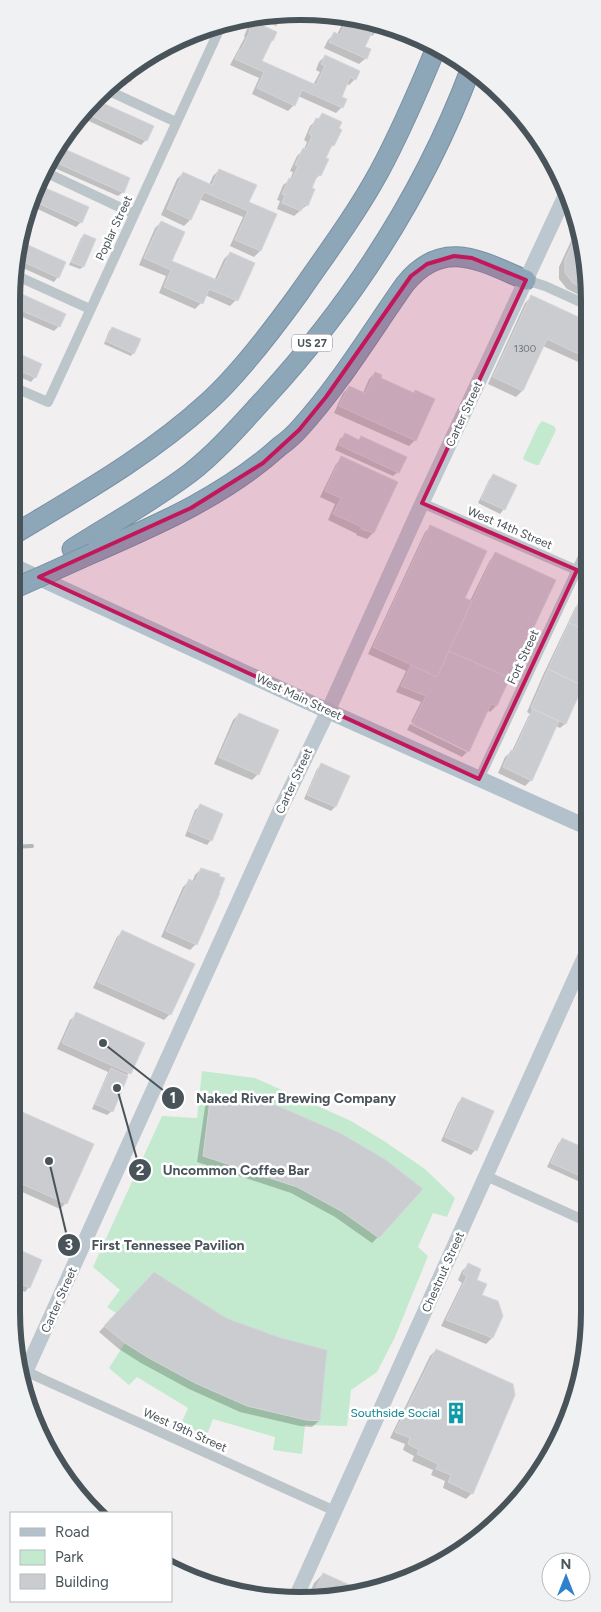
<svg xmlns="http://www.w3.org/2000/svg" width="601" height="1612" font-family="Figtree,sans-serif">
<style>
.green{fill:#c3eace}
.shadow{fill:#0003}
.building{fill:#caccd0;stroke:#d4d6da}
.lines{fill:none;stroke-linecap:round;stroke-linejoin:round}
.highway-casing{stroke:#7891a4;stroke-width:21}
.street{stroke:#bcc5ca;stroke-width:10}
.secondary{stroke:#bdc7cf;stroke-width:15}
.primary{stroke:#b2c1cb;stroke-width:16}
.highway{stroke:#8da6b8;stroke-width:19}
.rail{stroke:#b2b5b9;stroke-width:4}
.highway-bridge-casing{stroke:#7891a4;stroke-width:21;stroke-linecap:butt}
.highway-bridge{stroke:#8da6b8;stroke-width:19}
.marked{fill:#c2185b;fill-opacity:0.2;stroke:#c2185b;stroke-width:4;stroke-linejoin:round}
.labels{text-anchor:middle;stroke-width:5;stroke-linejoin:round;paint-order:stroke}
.number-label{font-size:10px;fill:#697278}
.shield{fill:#fff;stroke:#80878c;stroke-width:1}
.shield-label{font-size:11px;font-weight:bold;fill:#49545a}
.street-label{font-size:12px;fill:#49545a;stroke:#fff}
.culture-label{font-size:12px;fill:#0d838f;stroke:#fff;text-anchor:end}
.rim{fill:none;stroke:#49545a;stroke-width:6}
.leader{fill:none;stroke:#49545a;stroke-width:2}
.callout-dot{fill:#49545a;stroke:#fff;stroke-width:2}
.mark-label{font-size:15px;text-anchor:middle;font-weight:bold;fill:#fff}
.callout-label{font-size:14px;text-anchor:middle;font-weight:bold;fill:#49545a;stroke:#fff;stroke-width:5;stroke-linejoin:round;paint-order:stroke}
</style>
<rect width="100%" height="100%" fill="#f1eff0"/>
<!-- green -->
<path class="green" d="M542 421 554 426 556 430 539 465H536L524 460 523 458 538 426Z
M202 1071 255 1078 351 1121 384 1141 425 1169 455 1198 447 1217 433 1213 418 1247 428 1256 395 1337 377 1372 351 1390 347 1426 305 1425 302 1454 273 1450 275 1437 213 1419 206 1437 180 1426 188 1408 137 1377 129 1385 109 1368 125 1343 104 1326 116 1313 107 1307 120 1290 93 1267 162 1116 197 1118Z"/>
<!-- shadow -->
<path class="shadow" d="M263 14 284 15 282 20 276 26 254 17Z
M335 19 376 21 378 30 372 36 370 34 364 47 366 58 359 64 324 48 328 40 334 34 337 35 343 22Z
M253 23 272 40 268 44 261 61 313 85 320 72 316 70 319 62 325 56 355 79 349 85 346 84 340 97 342 107 336 113 298 96 294 105 288 111 252 94 259 78 230 65 245 37 244 36 247 29Z
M135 68 130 81 125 86 119 83Z
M97 102 152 127 146 140 141 145 80 117Z
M323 114 333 145 327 152 320 175 313 181 307 205 294 216 277 209 280 201 277 200 283 185 290 180 293 172 290 171 297 156 304 149 307 142 304 140 310 126Z
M59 148 129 179 123 192 118 196 50 166Z
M219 170 248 202 275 215 260 251 254 257 230 246 243 217 199 199 190 220 184 226 161 215 177 179 183 173 209 185 213 176Z
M40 187 87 208 81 222 76 227 31 206Z
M161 222 171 261 214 281 224 259 230 253 253 264 236 300 230 306 205 295 201 303 195 309 159 293 166 276 139 265 155 228Z
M577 228 587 262V299L567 289 559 279V267Z
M84 235 95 240 83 267 80 269 69 265 81 238Z
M19 243 58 277 54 282 16 265Z
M12 291 64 314 59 326 54 331 11 312Z
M531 297 587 323V366L543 346 522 391 516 397 488 384 525 303Z
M112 328 133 353 131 356 104 344 109 331Z
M11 351 35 377 31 382 11 373Z
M375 373 415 440 409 446 334 413 343 393 349 387 363 393 369 379Z
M345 435 398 472 393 476 335 450 340 439Z
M342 458 373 533 367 539 356 535 357 534 328 520 335 504 320 497 336 464Z
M493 476 504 509 500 514 478 503 489 480Z
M431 526 463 598 470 601 490 560 496 554V706L490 712 487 710 468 752V749L411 722 421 702 396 692 406 671 368 654 425 532Z
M579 603 588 607V697L579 692 565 724 560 728 556 726 531 780 525 786 498 773 505 757 512 751 528 717 530 714 527 712 543 675 575 608Z
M239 714 258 774 252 780 214 764 233 720Z
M410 724 467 752 462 757 407 730Z
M322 765 335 807 331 811 304 799 317 769Z
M200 806 211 840 207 845 185 836 195 810Z
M201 869 196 944 190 950 161 937 183 887 189 881 192 882 195 875Z
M123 931 193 964 170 1014 164 1020 93 988 117 937Z
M77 1014 129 1073 127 1075 112 1111 107 1115 92 1109 108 1072 57 1049 70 1020Z
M212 1094 378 1237 372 1243 335 1217 291 1193 197 1162 206 1100Z
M462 1098 475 1150 471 1155 441 1141 458 1103Z
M11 1109 66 1203 60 1209 11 1187Z
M562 1139 589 1151V1186L547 1167 558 1144Z
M11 1248 29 1287 25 1292 11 1286Z
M468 1265 480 1296 492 1338 486 1344 441 1326 462 1283 458 1280 462 1271Z
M154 1274 319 1421 312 1427 300 1426 240 1412 189 1389 141 1363 119 1349 99 1332Z
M436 1350 472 1493 466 1499 443 1488 445 1481 431 1475 433 1470 412 1461 414 1456 403 1450 405 1444 390 1438 430 1356Z
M323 1574 363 1593 357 1595 308 1597 314 1583Z"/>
<!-- building -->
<path class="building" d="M267 14 285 15 283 21Z
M347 19 376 21 382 24 379 30 374 28 365 47 371 49 367 59 329 42 334 32 340 35Z
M253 21 277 32 273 41 272 40 262 61 316 85 325 66 321 64 325 55 360 71 356 80 350 77 342 97 347 99 343 108 302 90 295 106 257 88 264 72 235 59 240 49 241 50 250 31 249 30Z
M136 67 131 82 123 79Z
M98 101 154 126 147 141 85 113Z
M322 113 342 122 339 128 342 130 334 146 332 145 326 158 329 159 321 176 318 174 312 188 315 189 308 206 304 204 301 211 282 203 285 195 282 194 289 178 292 179 298 166 295 165 303 148 306 149 312 136 309 134 316 118 319 119Z
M60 147 130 178 124 193 53 161Z
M219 169 257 185 249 202 277 214 261 251 235 240 248 211 204 192 191 220 167 209 183 172 212 185Z
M41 186 89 207 82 223 33 201Z
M161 221 185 232 172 261 217 280 230 252 255 263 238 301 209 289 203 304 164 287 171 270 144 258Z
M578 231 587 262V290L573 283 565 273V260Z
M84 234 96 239 84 267 71 262Z
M19 241 66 262 59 278 17 259Z
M13 290 66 314 60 327 11 306Z
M531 295 587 321V358L547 339 523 391 493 377Z
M112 327 141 339 134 354 106 341Z
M11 350 42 364 36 378 11 367Z
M375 372 382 375 381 378 414 393 415 390 435 399 416 441 339 406 349 386 365 393Z
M345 433 359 440 361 436 407 457 399 473 339 445Z
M341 456 398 482 374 533 361 529 362 527 333 514 341 498 325 491Z
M493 474 517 485 505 510 481 499Z
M430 525 487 551 465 598 472 601 437 677 373 647Z
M495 552 556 580 510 678 449 651Z
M579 602 588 606V631L569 623Z
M569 623 588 631V688L548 669Z
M449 651 510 678 497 706 491 704 469 752 412 724 426 696 401 686 411 665 437 677Z
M548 669 583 686 566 724 531 708Z
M533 709 559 721 532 781 503 767 511 750 514 751Z
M239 713 279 730 259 775 219 757Z
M321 763 350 776 336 807 307 795Z
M200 804 223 814 212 841 188 831Z
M201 868 220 874 219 876 225 878 219 893H220L197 945 166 931 189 879 195 882Z
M122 930 195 964 171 1015 98 982Z
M76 1012 145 1043 131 1074 62 1043Z
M111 1068 128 1076 113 1112 95 1104Z
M211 1092 278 1106 340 1133 386 1160 423 1189 379 1238 341 1211 297 1187 203 1156Z
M462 1097 494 1111 477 1151 445 1137Z
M11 1107 94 1144 67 1204 11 1179Z
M562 1138 589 1150V1180L551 1163Z
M11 1246 42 1260 30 1288 11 1280Z
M468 1263 481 1269 477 1280 487 1284 482 1295 498 1301 503 1316 493 1338 446 1320 467 1276 463 1274Z
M154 1272 226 1318 281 1338 327 1350 320 1421 306 1420 247 1406 195 1383 147 1357 125 1343 104 1326Z
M436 1349 513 1384 515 1395 473 1494 448 1482 451 1475 436 1469 438 1464 417 1454 419 1450 408 1444 410 1438 395 1432Z
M323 1573 365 1592 357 1595 312 1597Z"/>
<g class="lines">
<!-- highway casing -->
<g class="highway-casing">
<path id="highway" d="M11 536C79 495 149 456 208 402 241 372 274 328 300 292 327 253 356 214 379 172 400 133 419 89 436 48
M72 549C111 524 153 501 190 473 218 451 242 423 265 398 355 300 424 193 471 68
M93 553C159 524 226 495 280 446 287 441 294 435 300 428 340 384 371 332 405 284 443 237 481 261 526 280"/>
</g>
<!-- street -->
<path class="street" d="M109 91 176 122
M47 173 134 214
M15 275 90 309
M526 280 545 286 587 305
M11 386 48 402 220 28
M422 503 588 575
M479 779 588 546
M486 1176 590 1223
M26 1371 40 1378 335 1511"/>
<!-- secondary -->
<path class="secondary" d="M23 1383 26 1371 281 808 328 711 422 503 566 194
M296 1597 589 947"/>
<!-- primary -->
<path class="primary" d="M11 565 328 711 589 828"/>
<!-- highway -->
<use href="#highway" class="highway"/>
<!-- rail -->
<path class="rail" d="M11 847 32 846"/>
<!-- highway-bridge casing -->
<g class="highway-bridge-casing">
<path id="highway-bridge" d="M11 590 93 553"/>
</g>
<!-- highway-bridge -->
<use href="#highway-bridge" class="highway-bridge"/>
</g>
<!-- marked area -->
<path class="marked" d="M454 256 472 258 526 280 422 503 577 570 479 779 39 577 191 508 263 463 299 430 326 397 411 276 427 264Z"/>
<!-- icons -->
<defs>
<g id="building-bare" transform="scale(1.725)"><path d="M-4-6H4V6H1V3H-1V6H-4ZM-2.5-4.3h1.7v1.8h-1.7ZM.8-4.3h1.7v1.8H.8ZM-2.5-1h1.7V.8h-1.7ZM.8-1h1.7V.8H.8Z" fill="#0f9aa8" stroke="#fff" stroke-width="2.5" paint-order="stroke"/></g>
</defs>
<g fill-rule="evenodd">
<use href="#building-bare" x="456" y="1413"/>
</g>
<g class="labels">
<!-- number labels -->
<g class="number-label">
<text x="525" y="352">1300</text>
</g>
<!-- shield labels -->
<rect class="shield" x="292" y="334.5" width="40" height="17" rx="4"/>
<g class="shield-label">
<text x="312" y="347">US 27</text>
</g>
<!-- street labels -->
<g class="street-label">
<text transform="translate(114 228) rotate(-65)" y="4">Poplar Street</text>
<text transform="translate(464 414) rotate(-65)" y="4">Carter Street</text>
<text transform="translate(510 528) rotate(23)" y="4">West 14th Street</text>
<text transform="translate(523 657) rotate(-65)" y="4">Fort Street</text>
<text transform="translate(299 697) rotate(25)" y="4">West Main Street</text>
<text transform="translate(294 781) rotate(-65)" y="4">Carter Street</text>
<text transform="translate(443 1272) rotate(-66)" y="4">Chestnut Street</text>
<text transform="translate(59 1300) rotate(-66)" y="4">Carter Street</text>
<text transform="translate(185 1430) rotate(24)" y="4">West 19th Street</text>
</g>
<!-- culture labels -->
<g class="culture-label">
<text x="440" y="1417">Southside Social</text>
</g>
</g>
<!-- crop -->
<path d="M0 0H601V1612H0ZM300 20H301A280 280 0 0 1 581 300V1312A280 280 0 0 1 301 1592H300A280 280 0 0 1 20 1312V300A280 280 0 0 1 300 20Z" fill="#f0f1f2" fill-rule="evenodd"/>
<path class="rim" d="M300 20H301A280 280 0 0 1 581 300V1312A280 280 0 0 1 301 1592H300A280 280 0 0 1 20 1312V300A280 280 0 0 1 300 20Z"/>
<!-- callouts -->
<path class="leader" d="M103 1043L173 1098M117 1088L140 1170M49 1161L69 1245"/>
<g class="callout-dot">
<circle cx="103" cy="1043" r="5"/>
<circle cx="117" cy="1088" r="5"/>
<circle cx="49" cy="1161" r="5"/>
<circle cx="173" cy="1098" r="12"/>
<circle cx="140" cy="1170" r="12"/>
<circle cx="69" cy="1245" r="12"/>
</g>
<g class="mark-label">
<text x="173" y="1103">1</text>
<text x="140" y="1175">2</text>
<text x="69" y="1250">3</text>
</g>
<g class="callout-label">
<text x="296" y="1103">Naked River Brewing Company</text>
<text x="236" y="1175">Uncommon Coffee Bar</text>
<text x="168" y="1250">First Tennessee Pavilion</text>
</g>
<!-- legend -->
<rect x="10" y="1512" width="162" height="90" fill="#ffffff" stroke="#b6bbbd"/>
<rect x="20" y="1528" width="25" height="8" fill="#b2c1cb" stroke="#b6bbbd"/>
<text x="55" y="1537" font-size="15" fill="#49545a">Road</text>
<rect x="20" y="1550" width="25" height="15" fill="#c3eace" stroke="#b6bbbd"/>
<text x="55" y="1562" font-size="15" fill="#49545a">Park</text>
<rect x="20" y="1574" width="25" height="15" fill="#caccd0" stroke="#b6bbbd"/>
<text x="55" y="1587" font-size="15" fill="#49545a">Building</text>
<!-- north arrow -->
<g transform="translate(566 1577)"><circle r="24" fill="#ffffff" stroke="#b6bbbd"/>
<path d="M0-4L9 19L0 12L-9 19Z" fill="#2e82cd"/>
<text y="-8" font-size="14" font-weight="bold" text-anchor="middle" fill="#49545a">N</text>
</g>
</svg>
